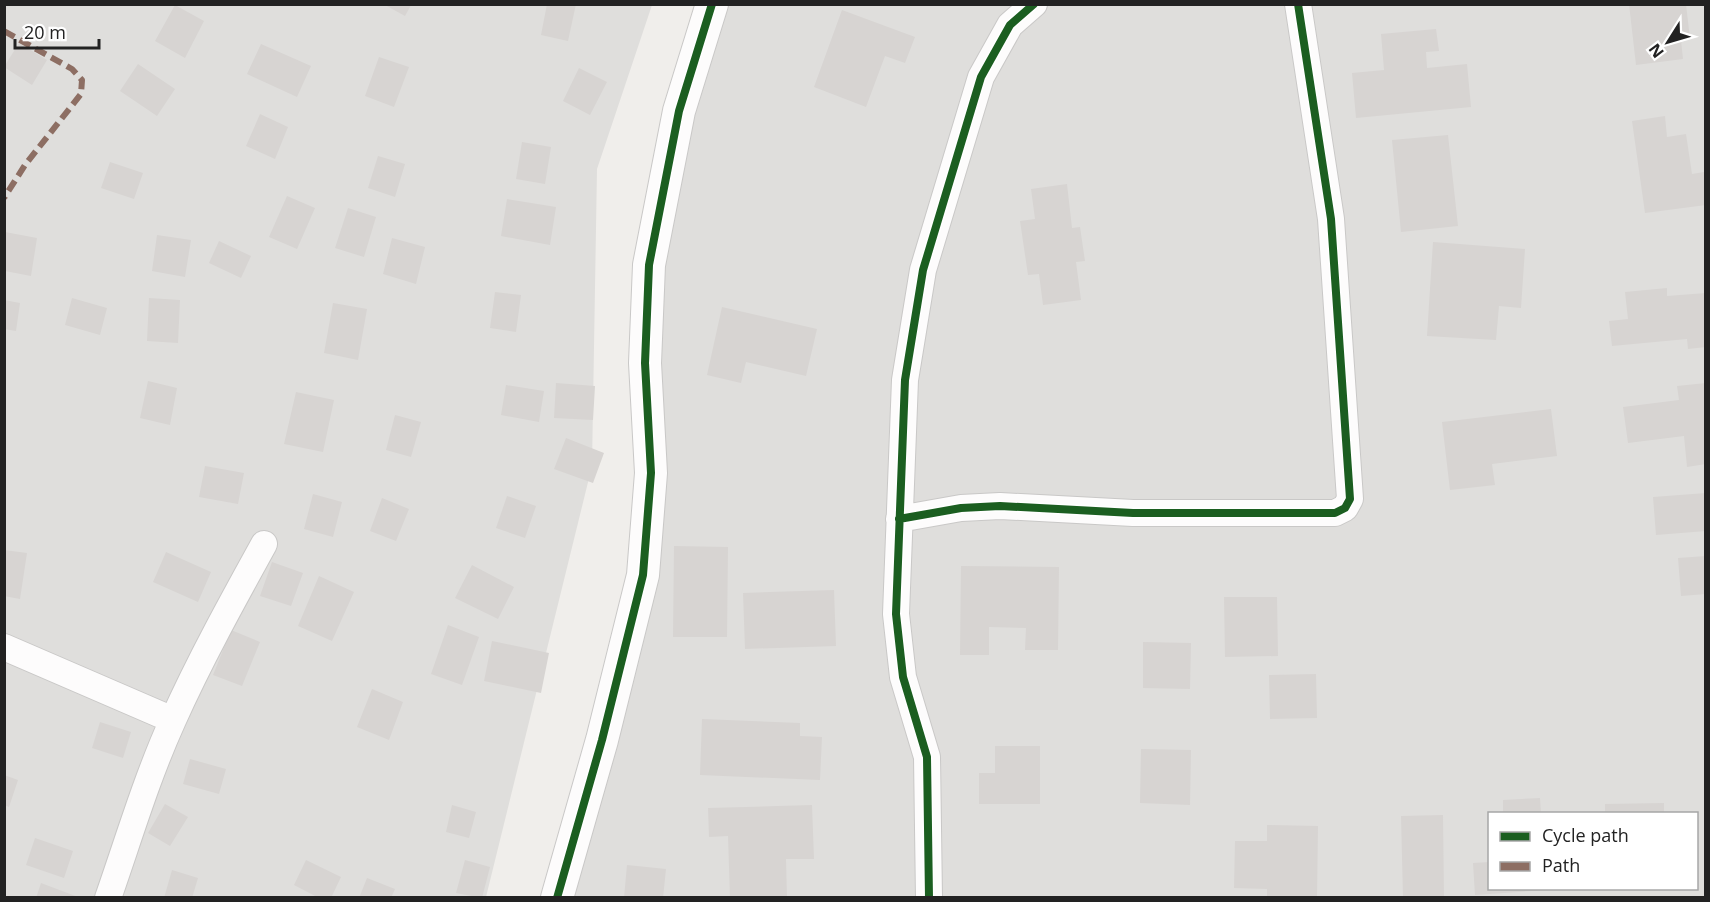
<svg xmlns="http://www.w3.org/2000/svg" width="1710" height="902" font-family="'Open Sans',sans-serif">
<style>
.residential{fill:#dfdedc;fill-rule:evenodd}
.building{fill:#d7d4d2}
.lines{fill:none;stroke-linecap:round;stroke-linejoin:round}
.minor-casing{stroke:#c9c8c7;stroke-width:28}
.tertiary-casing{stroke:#c9c8c7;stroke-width:34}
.minor{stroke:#fdfcfc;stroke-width:26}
.tertiary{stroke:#fdfcfc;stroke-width:32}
.quiet{stroke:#8d6e63;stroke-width:6;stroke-dasharray:12 6;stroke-linecap:butt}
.cycleway-casing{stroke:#fff;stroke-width:11}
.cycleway{stroke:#1b5e20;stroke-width:8}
</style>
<rect width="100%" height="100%" fill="#f0eeeb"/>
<!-- residential -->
<path class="residential" d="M5 5H652L597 169 592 466 486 897 5 898Z
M720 5H1705V897L551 898 638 612 677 116ZM1490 814H1696V888H1490Z"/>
<!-- building -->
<path class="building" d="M547 4H576L568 41 541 35Z
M1629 4H1686L1690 39 1681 40 1683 59 1636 65Z
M175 5 204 21 185 58 155 41Z
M385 5H411L405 16Z
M842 10 915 37 905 63 885 56 866 107 814 87Z
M1436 29 1439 51 1426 52 1427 68 1467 64 1471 107 1356 118 1352 73 1384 70 1381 34Z
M19 43 47 60 32 85 4 67Z
M261 44 311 66 297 97 247 74Z
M379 57 409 67 394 107 365 96Z
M138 64 175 89 157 116 120 91Z
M579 68 607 82 590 115 563 101Z
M260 114 288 127 275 159 246 146Z
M1665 116 1667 137 1686 134 1692 174 1704 172 1706 205 1645 213 1632 121Z
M1448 135 1458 226 1401 232 1392 140Z
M522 142 551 147 545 184 516 179Z
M378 156 405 164 395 197 368 188Z
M110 162 143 173 134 199 101 188Z
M1067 184 1072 228 1080 227 1085 261 1076 262 1081 300 1043 305 1039 274 1028 275 1020 221 1035 219 1031 189Z
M287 196 315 208 297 249 269 237Z
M507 199 556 207 550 245 501 236Z
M348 208 376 217 364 257 335 248Z
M5 232 37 238 31 276 5 271Z
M157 235 191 240 185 277 152 271Z
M392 238 425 247 416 284 383 274Z
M219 241 251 256 241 278 209 263Z
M1433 242 1525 249 1521 308 1499 306 1496 340 1427 336Z
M1667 288V296L1706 293V347L1688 349 1687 339 1612 346 1609 321 1628 319 1625 292Z
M495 292 521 295 516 332 490 328Z
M72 298 107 308 100 335 65 325Z
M149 298 180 300 178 343 147 341Z
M4 300 20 303 16 331 4 329Z
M333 303 367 309 358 360 324 353Z
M722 307 817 329 806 376 746 362 741 383 707 375Z
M148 381 177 388 170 425 140 418Z
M556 383 595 386 593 420 554 418Z
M1706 383V464L1687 467 1684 436 1628 443 1623 407 1679 400 1677 386Z
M506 385 544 391 539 422 501 415Z
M296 392 334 400 323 452 284 444Z
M1551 409 1557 456 1492 464 1495 485 1450 490 1442 422Z
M395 415 421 422 411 457 386 450Z
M566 438 604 453 593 483 554 469Z
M205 466 244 473 238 504 199 497Z
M1706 493V531L1656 535 1653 497Z
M313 494 342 502 333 537 304 529Z
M507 496 536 506 525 538 496 528Z
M382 498 409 509 396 541 370 531Z
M674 546 728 547 727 637H673Z
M4 550 27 553 20 599 4 596Z
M166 552 211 572 198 602 153 582Z
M1706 556V594L1681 596 1678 558Z
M272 562 303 573 291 606 260 596Z
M472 565 514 587 498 619 455 598Z
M961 566 1059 567 1058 650H1025L1026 628 989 627V655H960Z
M319 576 354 592 332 641 298 626Z
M834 590 836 646 745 649 743 593Z
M1224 597H1277L1278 656 1225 657Z
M448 625 479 637 462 685 431 674Z
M231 630 260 642 242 686 213 675Z
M492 641 549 653 541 693 484 681Z
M1143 642 1191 643 1190 689 1143 688Z
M1316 674 1317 718 1270 719 1269 675Z
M372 689 403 702 389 740 357 727Z
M702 719 800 723V736L822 737 820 780 700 775Z
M100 722 131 732 123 758 92 748Z
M995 746H1040V804H979V773H995Z
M1141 749 1191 750 1190 805 1140 803Z
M190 759 226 769 219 794 183 784Z
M4 775 18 780 9 807 4 805Z
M1540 798 1541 814H1503V800Z
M1664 803V814H1605V804Z
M165 804 188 817 170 846 148 833Z
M452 805 476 812 469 838 446 832Z
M812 805 814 859H786L787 898H730L728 836 709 837 708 808Z
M1443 815 1444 898H1403L1401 816Z
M1267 825 1318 826 1317 898H1267V889L1234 888 1235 841H1267Z
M35 838 73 851 64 878 26 865Z
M306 860 341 877 331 898H319L294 885Z
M465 860 490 867 482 898 456 893Z
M1490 862V888L1546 890 1475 895 1473 863Z
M627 865 666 869 663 898H624Z
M172 870 198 878 192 898H164Z
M367 878 395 889 391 898H359Z
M41 883 78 897V898H36Z"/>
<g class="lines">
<!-- minor casing -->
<g class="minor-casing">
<path id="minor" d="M899 519 961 508 1000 506 1133 513H1335L1345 508 1350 499 1331 219 1298 4
M4 647 173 720
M108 898C129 838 147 777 173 720 200 660 232 602 264 544
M929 898 927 757 903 677 896 614 905 380 923 270 981 77 1010 25 1034 4"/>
</g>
<!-- tertiary casing -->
<g class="tertiary-casing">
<path id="tertiary" d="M557 898 602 740 643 575 651 473 645 363 649 265 679 111 712 4"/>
</g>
<!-- minor -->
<use href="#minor" class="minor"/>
<!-- tertiary -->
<use href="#tertiary" class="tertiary"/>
<!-- quiet -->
<path class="quiet" d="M4 31 72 69 82 80 81 94 25 165 4 198"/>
<!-- cycleway casing -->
<g class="cycleway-casing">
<path id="cycleway" d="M899 519 961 508 1000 506 1133 513H1335L1345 508 1350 499 1331 219 1298 4
M557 898 602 740 643 575 651 473 645 363 649 265 679 111 712 4
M929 898 927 757 903 677 896 614 905 380 923 270 981 77 1010 25 1034 4"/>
</g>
<!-- cycleway -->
<use href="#cycleway" class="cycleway"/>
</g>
<!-- border -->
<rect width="1710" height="902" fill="none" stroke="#222222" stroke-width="12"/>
<!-- legend -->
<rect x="1488" y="812" width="210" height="78" fill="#ffffff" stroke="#a7a7a7" stroke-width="1.5"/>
<rect x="1500" y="832" width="30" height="9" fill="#1b5e20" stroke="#a7a7a7" stroke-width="1.5"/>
<text x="1542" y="842" font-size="18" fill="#222222">Cycle path</text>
<rect x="1500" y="862" width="30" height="9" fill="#8d6e63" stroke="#a7a7a7" stroke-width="1.5"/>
<text x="1542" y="872" font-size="18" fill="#222222">Path</text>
<!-- north arrow -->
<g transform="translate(1668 42) rotate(233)" stroke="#ffffff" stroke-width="4.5" paint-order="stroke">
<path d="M0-4.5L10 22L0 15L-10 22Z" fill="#222222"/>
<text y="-9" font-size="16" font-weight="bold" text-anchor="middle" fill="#222222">N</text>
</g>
<!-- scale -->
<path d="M15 39v9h84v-9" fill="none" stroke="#222222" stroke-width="3"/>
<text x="24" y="39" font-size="18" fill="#222222" stroke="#ffffff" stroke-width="4.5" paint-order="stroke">20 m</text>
</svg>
